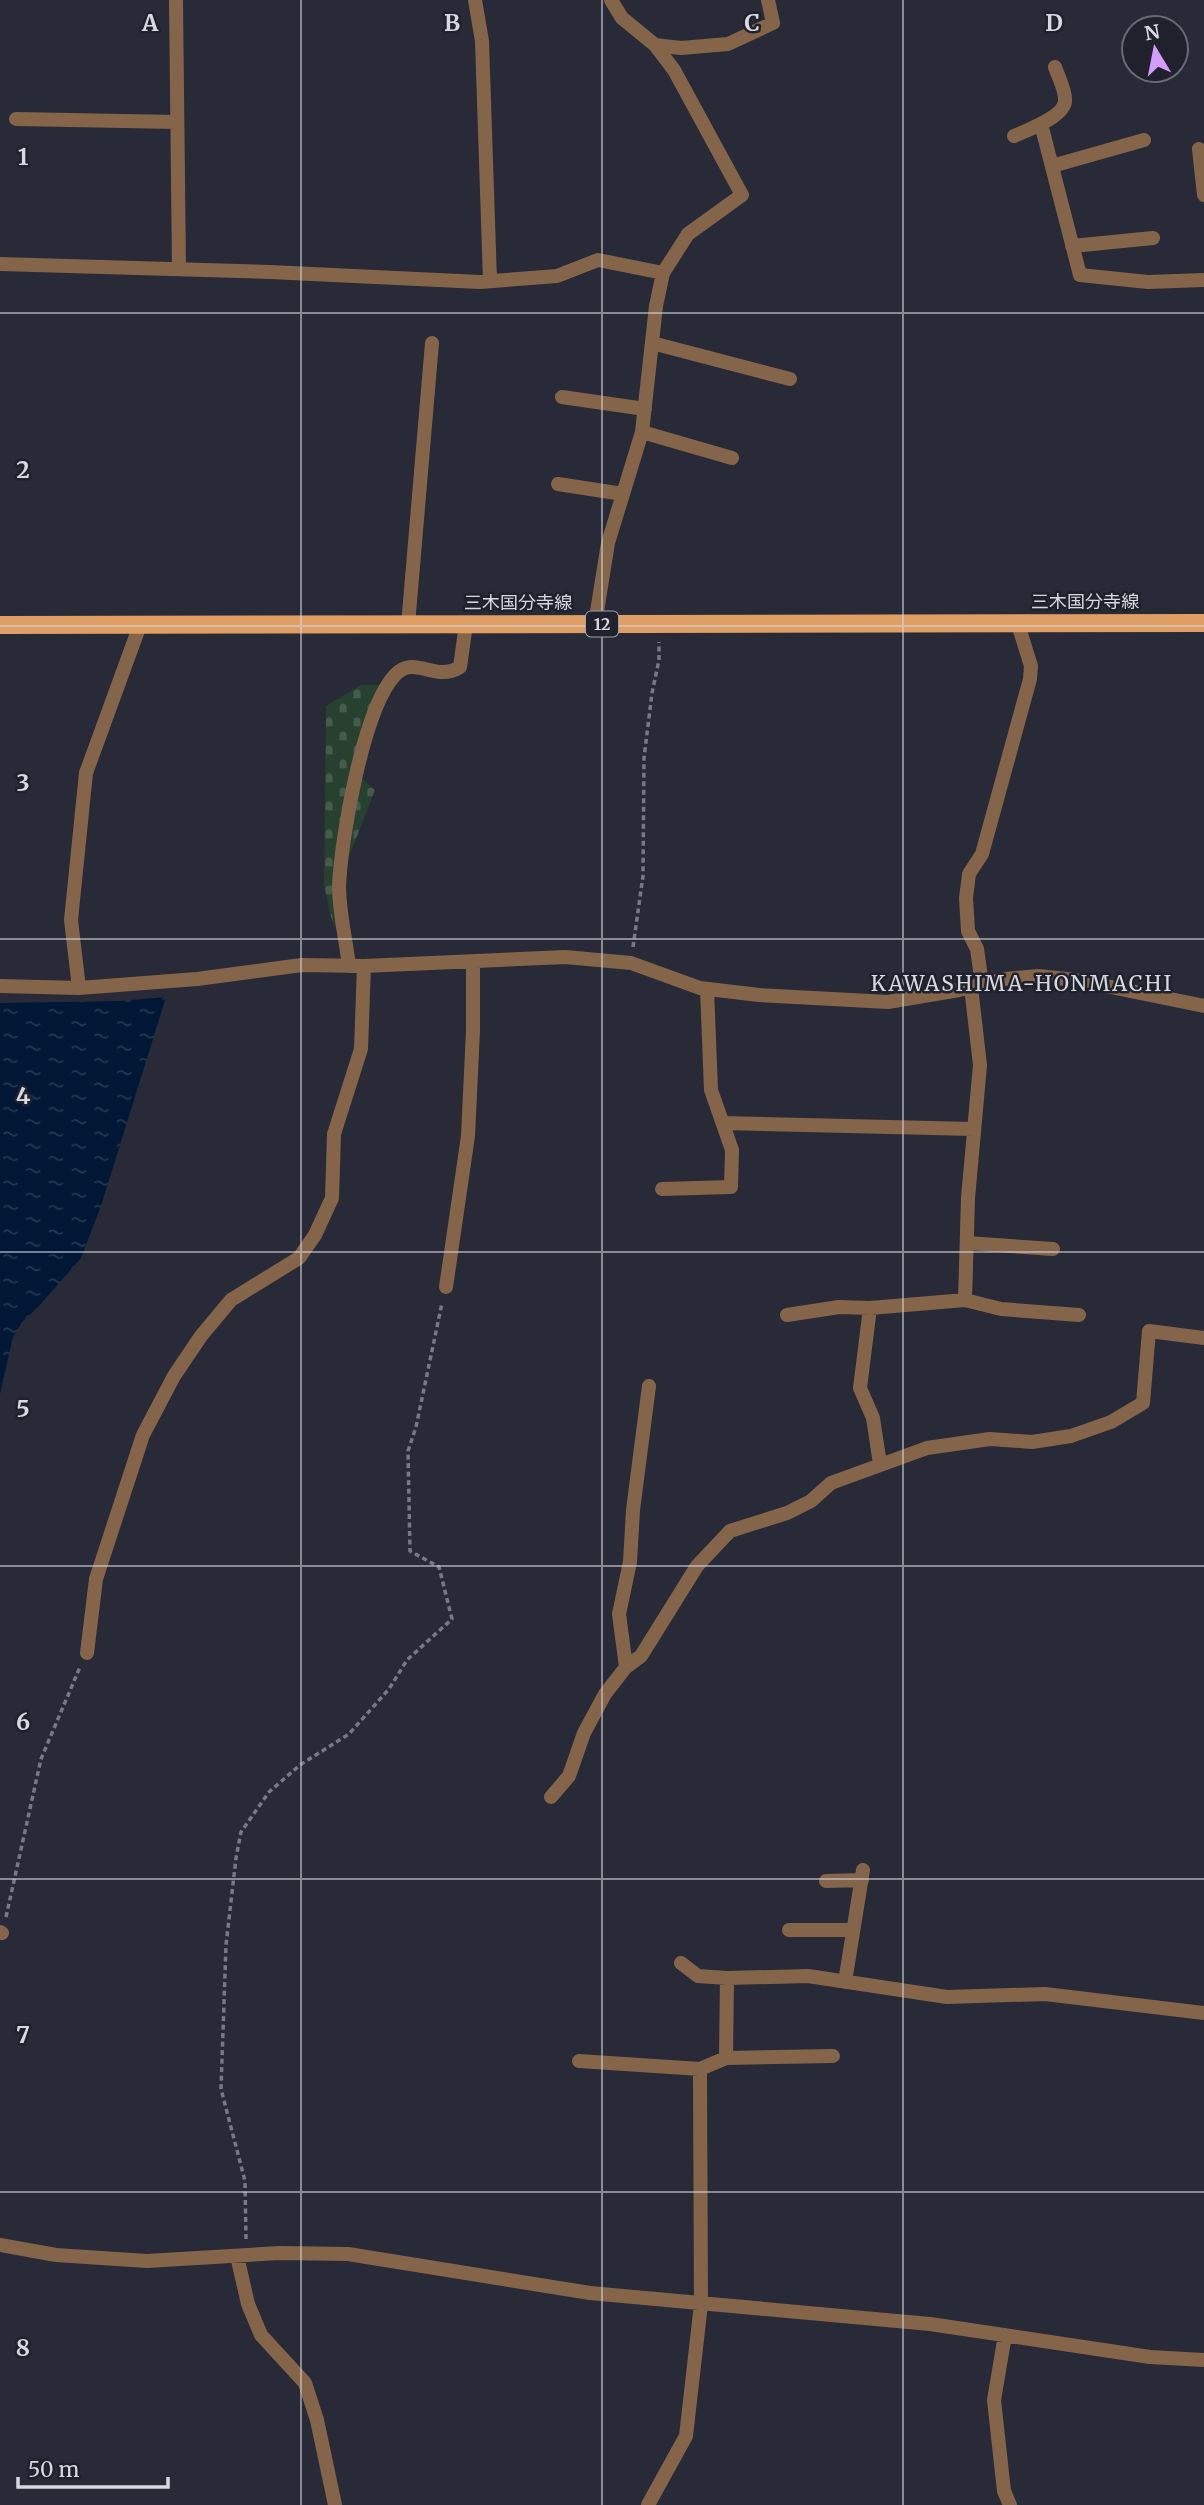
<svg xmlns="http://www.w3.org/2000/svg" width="1204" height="2505" font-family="Merriweather,'Noto Sans JP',serif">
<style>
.cemetery{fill:url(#cemetery-stones)}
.water{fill:url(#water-ripples)}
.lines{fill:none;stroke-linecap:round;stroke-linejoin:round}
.path{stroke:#777984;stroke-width:3.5;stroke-dasharray:5 3.5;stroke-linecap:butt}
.street{stroke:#85654a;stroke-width:14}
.primary{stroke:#df9e64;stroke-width:18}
.grid{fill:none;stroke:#d7d8e1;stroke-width:2;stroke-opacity:0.55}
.labels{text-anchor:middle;stroke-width:5;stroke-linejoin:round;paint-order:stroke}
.shield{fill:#1f212d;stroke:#a0a1ab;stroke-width:2}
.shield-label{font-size:16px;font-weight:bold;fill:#d7d8e1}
.street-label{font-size:18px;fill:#d7d8e1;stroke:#1f212d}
.quarter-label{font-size:21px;letter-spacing:2px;fill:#d7d8e1;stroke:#1f212d}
.grid-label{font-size:23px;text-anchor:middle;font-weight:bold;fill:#d7d8e1;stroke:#1f212d;stroke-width:5;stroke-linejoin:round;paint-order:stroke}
</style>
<defs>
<pattern id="cemetery-stones" width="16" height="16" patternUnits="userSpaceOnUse" patternTransform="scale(1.75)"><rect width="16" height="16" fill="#26412f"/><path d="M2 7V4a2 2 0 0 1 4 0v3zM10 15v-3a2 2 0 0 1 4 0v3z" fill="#455c4d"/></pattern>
<pattern id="water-ripples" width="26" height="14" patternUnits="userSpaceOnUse" patternTransform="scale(1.75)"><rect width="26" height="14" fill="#001835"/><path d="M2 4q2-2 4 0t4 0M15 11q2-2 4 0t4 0" fill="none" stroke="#243952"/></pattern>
</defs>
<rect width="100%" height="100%" fill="#282a37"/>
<!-- cemetery -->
<path class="cemetery" d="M361 685H382L352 770 375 790 346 864 347 924 341 940 331 917 324 886 326 706Z"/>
<!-- water -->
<path class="water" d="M166 997 101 1206 81 1258 39 1306 22 1322 13 1337 0 1394V1003L120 1001Z"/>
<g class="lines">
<!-- path -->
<path class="path" d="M633 947 643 876 644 758 652 693 659 660V642
M6 1917 41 1759 80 1667
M246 2239 245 2181 221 2089 226 1945 236 1858 241 1832 269 1792 300 1765 349 1734 389 1689 407 1660 452 1619 439 1567 410 1551 408 1451 416 1427 442 1303"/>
<!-- street -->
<path class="street" d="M176 0 179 269
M475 0 482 41 490 281
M655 45 681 48 728 44 773 23 768 0
M16 119 177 122
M1041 124 1080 275 1148 282 1204 280
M1014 136C1028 130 1067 116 1065 99 1065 89 1058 76 1055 67
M1199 149 1204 195
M1052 166 1144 140
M1072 246 1153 238
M0 264 270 272 480 282 557 276 598 260 663 273
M652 343 790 379
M562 397 645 409
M642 432 732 458
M558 484 623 494
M595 624 608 543 642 432 656 306 663 273 688 234 742 195 674 70 655 45 622 18 611 0
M408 625 432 343
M349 966C346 940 339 912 339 886 341 839 363 709 395 675 415 654 435 683 460 667L466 624
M982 984 977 949 968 931 966 898 969 874 982 854 1030 679 1031 666 1018 624
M0 986 79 988 197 979 302 965 364 966 565 957 631 963 700 988 759 995 888 1002 959 990 1005 979 1038 976 1076 980 1204 1006
M79 988 71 920 86 773 140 625
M723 1123 974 1129
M662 1189 731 1187 732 1150 711 1090 707 989
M967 1243 1053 1249
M446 1287 468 1136 473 1030V963
M965 1300 968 1198 980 1065 971 987
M870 1308 860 1388 873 1418 880 1464
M787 1315 839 1307 870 1308 965 1300 1001 1309 1079 1315
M87 1653 96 1579 143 1435 174 1376 201 1336 231 1300 299 1258 315 1235 332 1198 334 1134 361 1049 364 966
M626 1667 619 1614 630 1562 633 1510 649 1386
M551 1797 569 1776 584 1733 605 1694 626 1667 641 1656 697 1566 730 1531 787 1513 811 1501 831 1483 927 1448 990 1439 1032 1442 1071 1436 1111 1422 1143 1403 1149 1331 1204 1338
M826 1881 862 1880
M789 1930H853
M0 1932 2 1933
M681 1963 698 1976 727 1978 808 1976 947 1997 1045 1994 1204 2013
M845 1982 863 1870
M726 2058 727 1978
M579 2061 700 2069 726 2058 833 2056
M0 2245 56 2255 147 2261 279 2253 348 2254 590 2293 930 2324 1150 2357 1204 2360
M237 2256 248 2304 261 2335 305 2383 317 2420 335 2505
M1005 2335 994 2400 1004 2491 1010 2505
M648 2505 686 2436 701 2304 700 2069"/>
<!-- primary -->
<path class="primary" d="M0 625 1204 623"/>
</g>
<!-- grid -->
<path class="grid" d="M301 0V2505M602 0V2505M903 0V2505M0 313H1204M0 626H1204M0 939H1204M0 1252H1204M0 1566H1204M0 1879H1204M0 2192H1204"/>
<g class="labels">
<!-- shield labels -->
<rect class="shield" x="586" y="611.5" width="32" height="25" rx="5"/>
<g class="shield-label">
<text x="602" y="630">12</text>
</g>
<!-- street labels -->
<g class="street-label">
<text x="1085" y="608">三木国分寺線</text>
<text x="518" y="609">三木国分寺線</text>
</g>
<!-- quarter labels -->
<g class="quarter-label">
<text x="1022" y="991">KAWASHIMA-HONMACHI</text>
</g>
</g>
<g class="grid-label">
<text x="150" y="31">A</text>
<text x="452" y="31">B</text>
<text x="752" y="31">C</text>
<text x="1054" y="31">D</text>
<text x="23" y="165">1</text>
<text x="23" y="478">2</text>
<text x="23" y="791">3</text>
<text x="23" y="1104">4</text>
<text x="23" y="1417">5</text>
<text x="23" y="1730">6</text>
<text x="23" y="2043">7</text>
<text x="23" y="2356">8</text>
</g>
<!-- north arrow -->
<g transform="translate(1155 49) rotate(350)"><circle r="33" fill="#1f212d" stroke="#696a75" stroke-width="2"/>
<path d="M0-5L12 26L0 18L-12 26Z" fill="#d49cfc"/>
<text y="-10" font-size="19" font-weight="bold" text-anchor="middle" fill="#d7d8e1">N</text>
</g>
<!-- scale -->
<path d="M18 2477v10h150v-10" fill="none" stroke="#d7d8e1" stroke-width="3.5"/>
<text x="28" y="2477" font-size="21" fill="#d7d8e1" stroke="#1f212d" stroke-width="5" paint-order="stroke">50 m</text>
</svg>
